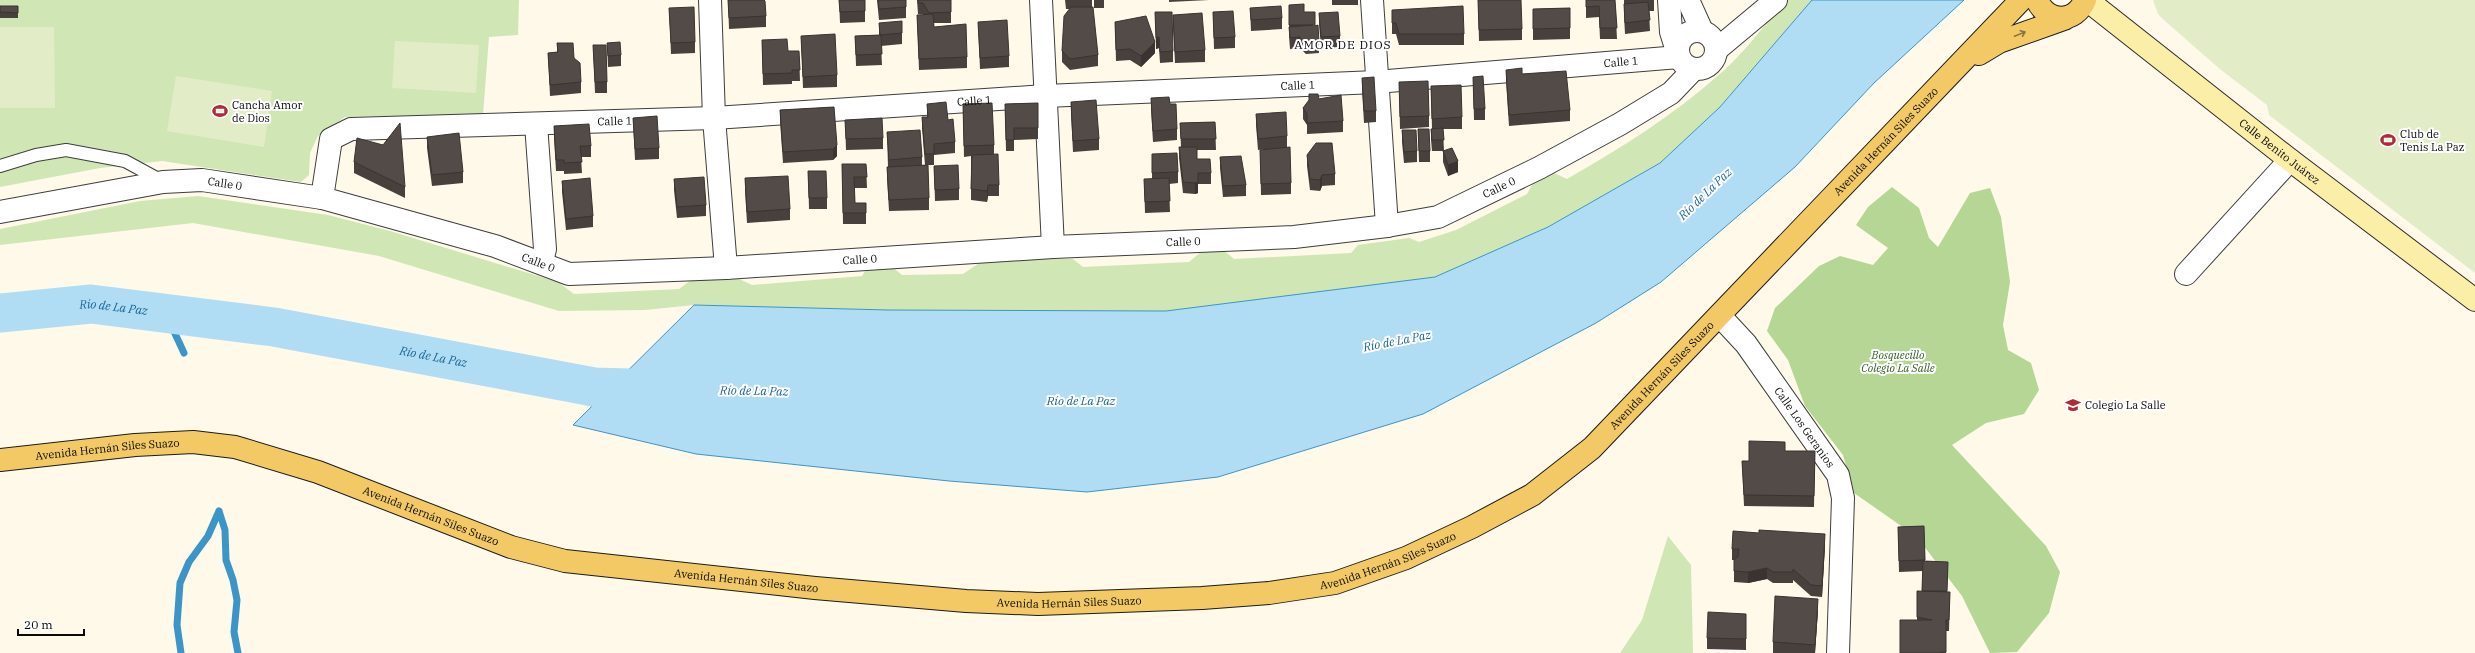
<svg xmlns="http://www.w3.org/2000/svg" width="2475" height="653" font-family="'IBM Plex Serif',serif">
<style>
.green{fill:#d1e6b5}
.forest{fill:#b5d695}
.pitch{fill:#e2edc7}
.water{fill:#b0ddf3;stroke:#3b95c6}
.lines{fill:none;stroke-linecap:round;stroke-linejoin:round}
.stream{stroke:#3b95c6;stroke-width:7}
.river{stroke:#b0ddf3;stroke-width:39}
.service-casing{stroke:#3d3d3d;stroke-width:14}
.minor-casing{stroke:#3d3d3d;stroke-width:24}
.secondary-casing{stroke:#2c2c2c;stroke-width:24}
.primary-casing{stroke:#1b1b1b;stroke-width:24}
.service{stroke:#fff;stroke-width:12}
.minor{stroke:#fff;stroke-width:22}
.secondary{stroke:#fbeea7;stroke-width:22}
.primary{stroke:#f2c965;stroke-width:22}
.wall{fill:#47403d}
.shaded-wall{fill:#393432}
.building{fill:#524b47;stroke:#393432}
.oneway{stroke:#8a733c}
.labels{text-anchor:middle;stroke-width:4;stroke-linejoin:round;paint-order:stroke}
.street-label{font-size:11px;fill:#0a0a0a;stroke:#fff}
.poi-label{font-size:11px;fill:#0a0a0a;stroke:#fff;text-anchor:start}
.park-label{font-size:11px;font-style:italic;fill:#2f5e1f;stroke:#fff}
.neighbourhood-label{font-size:12px;letter-spacing:1px;fill:#0a0a0a;stroke:#fff}
.water-label{font-size:12px;font-style:italic;fill:#1b6595;stroke:#fff}
</style>
<rect width="100%" height="100%" fill="#fef9e9"/>
<!-- green -->
<path class="green" d="M0 0H519L518 35 489 37 483 115 345 117 318 136 310 153 309 175 301 182 162 161 100 168 0 187Z
M1786 0H1812L1720 107 1660 163 1548 227 1435 277 1331 292 1166 311 888 310 694 305 645 310 559 311 379 256 193 223 0 245V229L140 201 198 196 328 215 390 231 558 282 574 294 679 289 691 280 735 277 752 285 862 276 867 268 891 266 902 275 963 274 988 257 1073 259 1083 267 1189 262 1202 251 1223 250 1234 259 1351 253 1358 245 1409 238 1419 242 1456 230 1527 194 1533 183 1554 173 1567 179C1621 148 1674 115 1721 73 1745 52 1765 24 1786 0Z
M1668 536 1691 565 1693 653H1620L1642 620Z"/>
<!-- forest -->
<path class="forest" d="M1892 187 1919 208 1929 238 1938 247 1970 193 1990 188 2001 217 2010 282 2003 325 2008 350 2031 363 2039 390 2024 414 1986 423 1952 445 2046 546 2060 572 2049 613 2017 652 1990 653 1962 596 1917 537 1854 493 1843 455 1805 406 1788 360 1767 331 1775 308 1819 266 1840 256 1873 265 1888 248 1856 225 1868 207Z"/>
<!-- pitch -->
<path class="pitch" d="M2153 0H2475V273L2269 115 2267 105 2221 70 2165 21 2158 14Z
M0 27H54L55 108H0Z
M395 41 479 45 476 93 392 88Z
M176 76 272 91 264 147 167 131Z"/>
<!-- water -->
<path class="water" d="M1812 0H1964L1874 83 1795 167 1661 282 1596 323 1423 414 1218 477 1087 492 949 481 696 454 573 425 694 305 888 310 1166 311 1435 277 1548 227 1660 163 1720 107Z"/>
<g class="lines">
<!-- stream -->
<path class="stream" d="M166 314 184 353
M219 511 225 530 226 560 233 580 237 600 234 632 238 653
M181 653 177 625 180 583 189 562 208 536 219 511"/>
<!-- river -->
<path class="river" id="s1" d="M0 313 91 304 274 327 594 387 664 389"/>
<!-- service casing -->
<g class="service-casing">
<path id="service" d="M0 166 36 155 66 150 125 161 162 181"/>
</g>
<!-- minor casing -->
<g class="minor-casing">
<g id="minor">
<path d="M710 0 714 118 726 268"/>
<path d="M1041 0 1053 247"/>
<path d="M1372 0 1387 226"/>
<path d="M1669 0 1671 32 1677 51"/>
<path d="M1688 0 1702 31"/>
<circle cx="1697" cy="50" r="19"/>
<path d="M1716 50 1776 0"/>
<path d="M536 124 545 249 542 262"/>
<path id="s2" d="M322 198 331 139 351 129 714 118 1045 96 1376 82 1679 57"/>
<path id="s3" d="M0 212 163 182 202 180 322 198 495 246 569 274 726 268 1053 247 1294 237 1387 226 1438 217 1539 168 1620 124 1671 93 1694 69"/>
<path d="M2186 274 2290 160"/>
<path id="s4" d="M1720 316 1746 344 1838 475 1843 498 1838 653"/>
</g>
</g>
<!-- secondary casing -->
<g class="secondary-casing">
<g id="secondary">
<path id="s5" d="M2087 0 2290 160 2475 300"/>
</g>
</g>
<!-- primary casing -->
<g class="primary-casing">
<g id="primary">
<path d="M2037 0C2047 23 2075 24 2085 0"/>
<path d="M1979 54 1999 42 2064 19"/>
<path id="s6" d="M0 460 135 445 193 442 235 447 318 472 511 547 565 561 815 588 966 601 1038 604 1202 598 1269 593 1335 583 1406 558 1472 527 1532 495 1592 448 2021 0"/>
</g>
</g>
<!-- service -->
<use href="#service" class="service"/>
<!-- minor -->
<use href="#minor" class="minor"/>
<!-- secondary -->
<use href="#secondary" class="secondary"/>
<!-- primary -->
<use href="#primary" class="primary"/>
</g>
<!-- wall -->
<path class="wall" d="M728 0 766 16V27L729 29Z
M839 0H865V22L840 23Z
M877 0H906V18L879 20Z
M917 0H951V23H933L934 27 967 57V68L919 70 917 15H923V14H918Z
M1065 0H1092V7L1098 55V66L1070 70 1062 62V51L1070 9H1066Z
M1094 0H1104V8H1094Z
M1169 0H1209L1169 2Z
M1332 0H1358V5H1332Z
M1478 0 1522 29V40L1479 41Z
M1586 0H1615L1617 39H1600L1599 17 1586 18Z
M1624 0H1654V11H1649L1650 31 1625 34 1624 15Z
M1289 5 1304 12 1315 26 1319 42V53L1306 54 1300 48 1290 49 1289 36Z
M0 6H18V18H0Z
M669 8 695 42V53L671 54Z
M1250 8 1282 18V29L1251 31Z
M1570 8V39L1533 40V9Z
M1392 10 1464 34V45H1399L1396 34H1392Z
M1155 12 1173 51V62L1160 63 1159 48 1156 49Z
M1213 12 1235 37V48L1214 49Z
M1319 13 1340 36V47L1321 48 1319 24Z
M1173 15 1205 50V62L1175 63 1173 26Z
M978 22 1009 56V67L980 69Z
M1115 22 1155 53 1141 67 1130 60 1116 61Z
M879 23 902 33V44L881 46 882 65 856 66 855 36 879 35Z
M801 36 837 75V87L803 88Z
M762 40 788 51H799L800 81H792V84L763 85Z
M557 43 574 58 581 82V93L550 96 548 53 557 52Z
M607 43 621 55V66L608 67Z
M593 45 607 82V93H595Z
M1506 70 1522 74 1570 110V121L1509 126 1506 81Z
M1473 77 1485 109V120H1474Z
M1362 78 1376 111V122L1364 123 1362 89Z
M1399 82 1429 116V127L1400 129Z
M1431 86 1462 117V129H1443L1444 151 1458 172 1448 176 1443 162V151H1432L1431 140V129H1432Z
M1151 98 1170 104 1177 129V140L1153 142 1151 109Z
M1319 99 1343 121V132L1307 134V125L1303 119V108Z
M1071 102 1099 139V150L1073 152 1071 113Z
M1038 103V139L1014 140V151H1006L1005 104Z
M927 104 948 120 955 142V153L934 155V165H926L929 198V210L889 211 887 178V167H888L887 132 922 157V165H925L922 128V117H927Z
M963 104 994 145V154L999 185V196H988L987 202 971 200V156L964 157Z
M834 107 837 156 833 160 783 163 780 121V110Z
M1256 114 1287 136V147L1291 183V194L1261 195 1260 150 1267 149 1258 150 1256 125Z
M633 118 659 148V159L635 160Z
M845 120 883 138V149L846 150Z
M1215 122 1216 150H1197V159L1211 173V184H1198V193L1195 194 1183 193 1179 158V147H1181L1180 123Z
M554 126 591 146V157H581L582 173 564 174V171H556L554 137Z
M1418 129 1430 151V162H1419Z
M1402 130 1417 151V162L1404 163 1402 142Z
M427 137 463 172V183L432 186 427 148Z
M383 145 405 187V198L354 173V162Z
M1152 154 1178 172V183L1169 184 1170 212 1145 213 1144 179H1152Z
M1307 155 1335 174V185L1322 186 1320 191 1310 190 1307 166Z
M1220 157 1246 185V196L1223 197 1220 168Z
M842 164H866L867 188H854L855 203H866V224H843Z
M934 166 959 189V200L935 201Z
M808 171 827 198V209H809Z
M745 178 790 209V220L747 223 745 190Z
M674 179 706 205V216L677 218 674 190Z
M562 181 593 216V227L566 230 562 192Z
M1785 451H1815L1814 507 1744 506 1742 461H1749Z
M1924 526 1925 561 1948 562 1947 592H1950L1949 631H1946V653H1900L1917 620V591L1922 592 1923 571 1899 572 1898 527Z
M1825 545 1822 597 1811 596 1793 580V583H1773L1767 579 1748 583 1734 582V560H1732V549Z
M1818 610 1815 653H1773V642Z
M1746 625V650L1707 649V638Z"/>
<!-- shaded-wall -->
<path class="shaded-wall" d="M1159 37V48L1156 49V38Z
M1155 42V53L1141 67V56Z
M837 145V156L833 160V149Z
M1458 161V172L1448 176V165Z
M1322 175V186L1320 191V180Z
M1198 182V193L1195 194V183Z
M988 185V196L987 202V191Z
M1825 534V545L1822 597V586Z
M1767 568V579L1748 583V572Z
M1818 599V610L1815 653V645Z"/>
<!-- building -->
<path class="building" d="M728 0H764L765 1 766 16 729 18Z
M839 0H865V11L840 12Z
M878 0H906V7L879 9Z
M918 0H951V12L929 13 923 3H918Z
M1478 0H1521L1522 29 1479 30Z
M1586 0H1615L1617 28H1600L1599 6 1586 7Z
M1648 2 1650 20 1625 23 1624 4Z
M1304 4V12H1315V26L1318 25 1319 42 1306 43 1300 37 1290 38 1289 27 1313 25H1289V5Z
M0 6H18V13L0 12Z
M1281 6 1282 18 1251 20 1250 8Z
M1463 6 1464 34H1399L1396 23H1392V10Z
M694 7 695 42 671 43 669 8Z
M1071 7H1093L1098 55 1070 59 1062 51 1064 16Z
M1570 8V28L1533 29V9Z
M1233 11 1235 37 1214 38 1213 12Z
M1155 12H1172L1173 51 1160 52 1159 37 1156 38Z
M1338 12 1340 36 1321 37 1319 13Z
M1202 13 1205 50 1175 52 1173 15Z
M933 14 934 27 966 24 967 57 919 59 917 15Z
M1146 16 1155 42 1141 56 1130 49 1116 50 1115 22Z
M1007 20 1009 56 980 58 978 22Z
M902 21V33L880 35 879 23Z
M835 34 837 75 803 77 801 36Z
M881 35 882 54 856 55 855 36Z
M787 39 788 51H799L800 70H792V73L763 74 762 40Z
M620 42 621 55 608 56 607 43Z
M557 43H573L574 58 580 63 581 82 550 85 548 53 558 52Z
M593 45H606L607 82H595Z
M1522 68V74L1566 71 1570 110 1509 115 1506 70Z
M1483 76 1485 109H1474L1473 77Z
M1374 77 1376 111H1364L1362 78Z
M1428 81 1429 116 1400 117 1399 82Z
M1461 85 1462 117 1432 119 1431 86Z
M1309 94H1318L1319 99 1341 95 1343 121 1307 123V114L1303 108 1309 100Z
M1169 97 1170 104H1176L1177 129 1153 131 1151 98Z
M1096 100 1099 139 1073 141 1071 102Z
M946 102 948 120 953 119 955 142 934 144V154H925L922 117H928L927 104Z
M992 103 994 145 964 146 963 104Z
M1038 103V128H1014V140H1006L1005 104Z
M834 107 837 145 833 149 783 152 780 110Z
M1286 112 1287 136 1258 139 1256 114Z
M657 116 659 148 635 149 633 118Z
M882 118 883 138 846 139 845 120Z
M1215 122 1216 139H1181L1180 123Z
M400 123 405 187 354 162 357 138 383 145Z
M589 124 591 146H580L582 162 564 163V160H556L554 126Z
M1443 128 1444 140H1432L1431 129Z
M1418 129H1429L1430 151H1419Z
M920 130 922 157 889 160 887 132Z
M1402 130H1416L1417 151 1404 152Z
M459 133 463 172 432 175 427 137Z
M1316 143H1332L1335 174 1322 175 1320 180 1310 179 1307 155Z
M1179 147H1197V159H1210L1211 173H1198V182L1195 183 1183 182Z
M1290 147 1291 183 1261 184 1260 150Z
M1452 148 1458 161 1448 165 1443 151Z
M1177 153 1178 172 1152 173V154Z
M998 154 999 185H988L987 191 971 189 972 155Z
M1241 156 1246 185 1223 186 1220 157Z
M842 164H866L867 177H854L855 203H866V213H843Z
M928 165 929 198 889 200 887 167Z
M958 165 959 189 935 190 934 166Z
M808 171H826L827 198H809Z
M788 176 790 209 747 212 745 178Z
M704 177 706 205 677 207 674 179Z
M590 178 593 216 566 219 562 181Z
M1169 178 1170 201 1145 202 1144 179Z
M1749 441 1785 442V451H1815L1814 496 1744 495 1742 461H1749Z
M1924 526 1925 560 1899 561 1898 527Z
M1759 530 1825 534 1822 586 1811 585 1793 569V572H1773L1767 568 1748 572 1734 571V559L1738 557 1739 549H1732L1733 531 1759 533Z
M1923 561 1948 562 1947 591H1922Z
M1917 591 1950 592 1949 620H1946V652H1941V653H1900V620H1932L1917 617Z
M1775 596 1818 599 1815 645 1773 642Z
M1708 612 1746 614V639L1707 638Z"/>
<!-- one-way arrows -->
<defs><path id="oneway-shaft" d="M-6 0H5M1.5-3L5.5 0L1.5 3" fill="none" stroke-width="1.6" stroke-linecap="round" stroke-linejoin="round"/></defs>
<use class="oneway" href="#oneway-shaft" transform="translate(2020 34) rotate(-22)"/>
<!-- icons -->
<defs>
<g id="stadium-bare" transform="scale(1.2)"><path d="M0-5a6.5 5 0 1 0 0 10a6.5 5 0 1 0 0-10ZM-3.5-1.8h7v3.6h-7Z" fill="#b32a37" stroke="#fff" stroke-width="2.5" paint-order="stroke"/></g>
<g id="school-bare" transform="scale(1.2)"><path d="M0-5L7-2L0 1L-7-2ZM-4 1L0 2.5L4 1V4Q0 6-4 4Z" fill="#b32a37" stroke="#fff" stroke-width="2.5" paint-order="stroke"/></g>
</defs>
<g fill-rule="evenodd">
<use href="#stadium-bare" x="220" y="111"/>
<use href="#stadium-bare" x="2388" y="140"/>
<use href="#school-bare" x="2073" y="405"/>
</g>
<g class="labels">
<!-- street labels -->
<g class="street-label">
<text dy="4" stroke="none"><textPath href="#s2" startOffset="1354">Calle 1</textPath></text>
<text dy="4" stroke="none"><textPath href="#s2" startOffset="1030">Calle 1</textPath></text>
<text dy="4" stroke="none"><textPath href="#s2" startOffset="706">Calle 1</textPath></text>
<text dy="4" stroke="none"><textPath href="#s2" startOffset="346">Calle 1</textPath></text>
<text dy="4" stroke="none"><textPath href="#s6" startOffset="2076">Avenida Hernán Siles Suazo</textPath></text>
<text dy="4" stroke="none"><textPath href="#s5" startOffset="245">Calle Benito Juárez</textPath></text>
<text dy="4" stroke="none"><textPath href="#s3" startOffset="228">Calle 0</textPath></text>
<text dy="4" stroke="none"><textPath href="#s3" startOffset="1524">Calle 0</textPath></text>
<text dy="4" stroke="none"><textPath href="#s3" startOffset="1200">Calle 0</textPath></text>
<text dy="4" stroke="none"><textPath href="#s3" startOffset="876">Calle 0</textPath></text>
<text dy="4" stroke="none"><textPath href="#s3" startOffset="552">Calle 0</textPath></text>
<text dy="4" stroke="none"><textPath href="#s6" startOffset="1752">Avenida Hernán Siles Suazo</textPath></text>
<text dy="4" stroke="none"><textPath href="#s4" startOffset="140">Calle Los Geranios</textPath></text>
<text dy="4" stroke="none"><textPath href="#s6" startOffset="108">Avenida Hernán Siles Suazo</textPath></text>
<text dy="4" stroke="none"><textPath href="#s6" startOffset="444">Avenida Hernán Siles Suazo</textPath></text>
<text dy="4" stroke="none"><textPath href="#s6" startOffset="1416">Avenida Hernán Siles Suazo</textPath></text>
<text dy="4" stroke="none"><textPath href="#s6" startOffset="768">Avenida Hernán Siles Suazo</textPath></text>
<text dy="4" stroke="none"><textPath href="#s6" startOffset="1092">Avenida Hernán Siles Suazo</textPath></text>
</g>
<!-- poi labels -->
<g class="poi-label">
<text x="232" y="109">Cancha Amor<tspan x="232" dy="13">de Dios</tspan></text>
<text x="2400" y="138">Club de<tspan x="2400" dy="13">Tenis La Paz</tspan></text>
<text x="2085" y="409">Colegio La Salle</text>
</g>
<!-- park labels -->
<g class="park-label">
<text x="1898" y="359">Bosquecillo<tspan x="1898" dy="13">Colegio La Salle</tspan></text>
</g>
<!-- neighbourhood labels -->
<g class="neighbourhood-label">
<text x="1343" y="49">AMOR DE DIOS</text>
</g>
<!-- water labels -->
<g class="water-label">
<text transform="translate(1705 194) rotate(-44)" y="4">Río de La Paz</text>
<text dy="4" stroke="none"><textPath href="#s1" startOffset="114">Río de La Paz</textPath></text>
<text transform="translate(1397 341) rotate(-11)" y="4">Río de La Paz</text>
<text dy="4" stroke="none"><textPath href="#s1" startOffset="438">Río de La Paz</textPath></text>
<text transform="translate(754 391) rotate(1)" y="4">Río de La Paz</text>
<text x="1081" y="405">Río de La Paz</text>
</g>
</g>
<!-- scale -->
<path d="M18 629v6h66v-6" fill="none" stroke="#0a0a0a" stroke-width="2"/>
<text x="24" y="629" font-size="12" fill="#0a0a0a" stroke="#ffffff" stroke-width="3" paint-order="stroke">20 m</text>
</svg>
